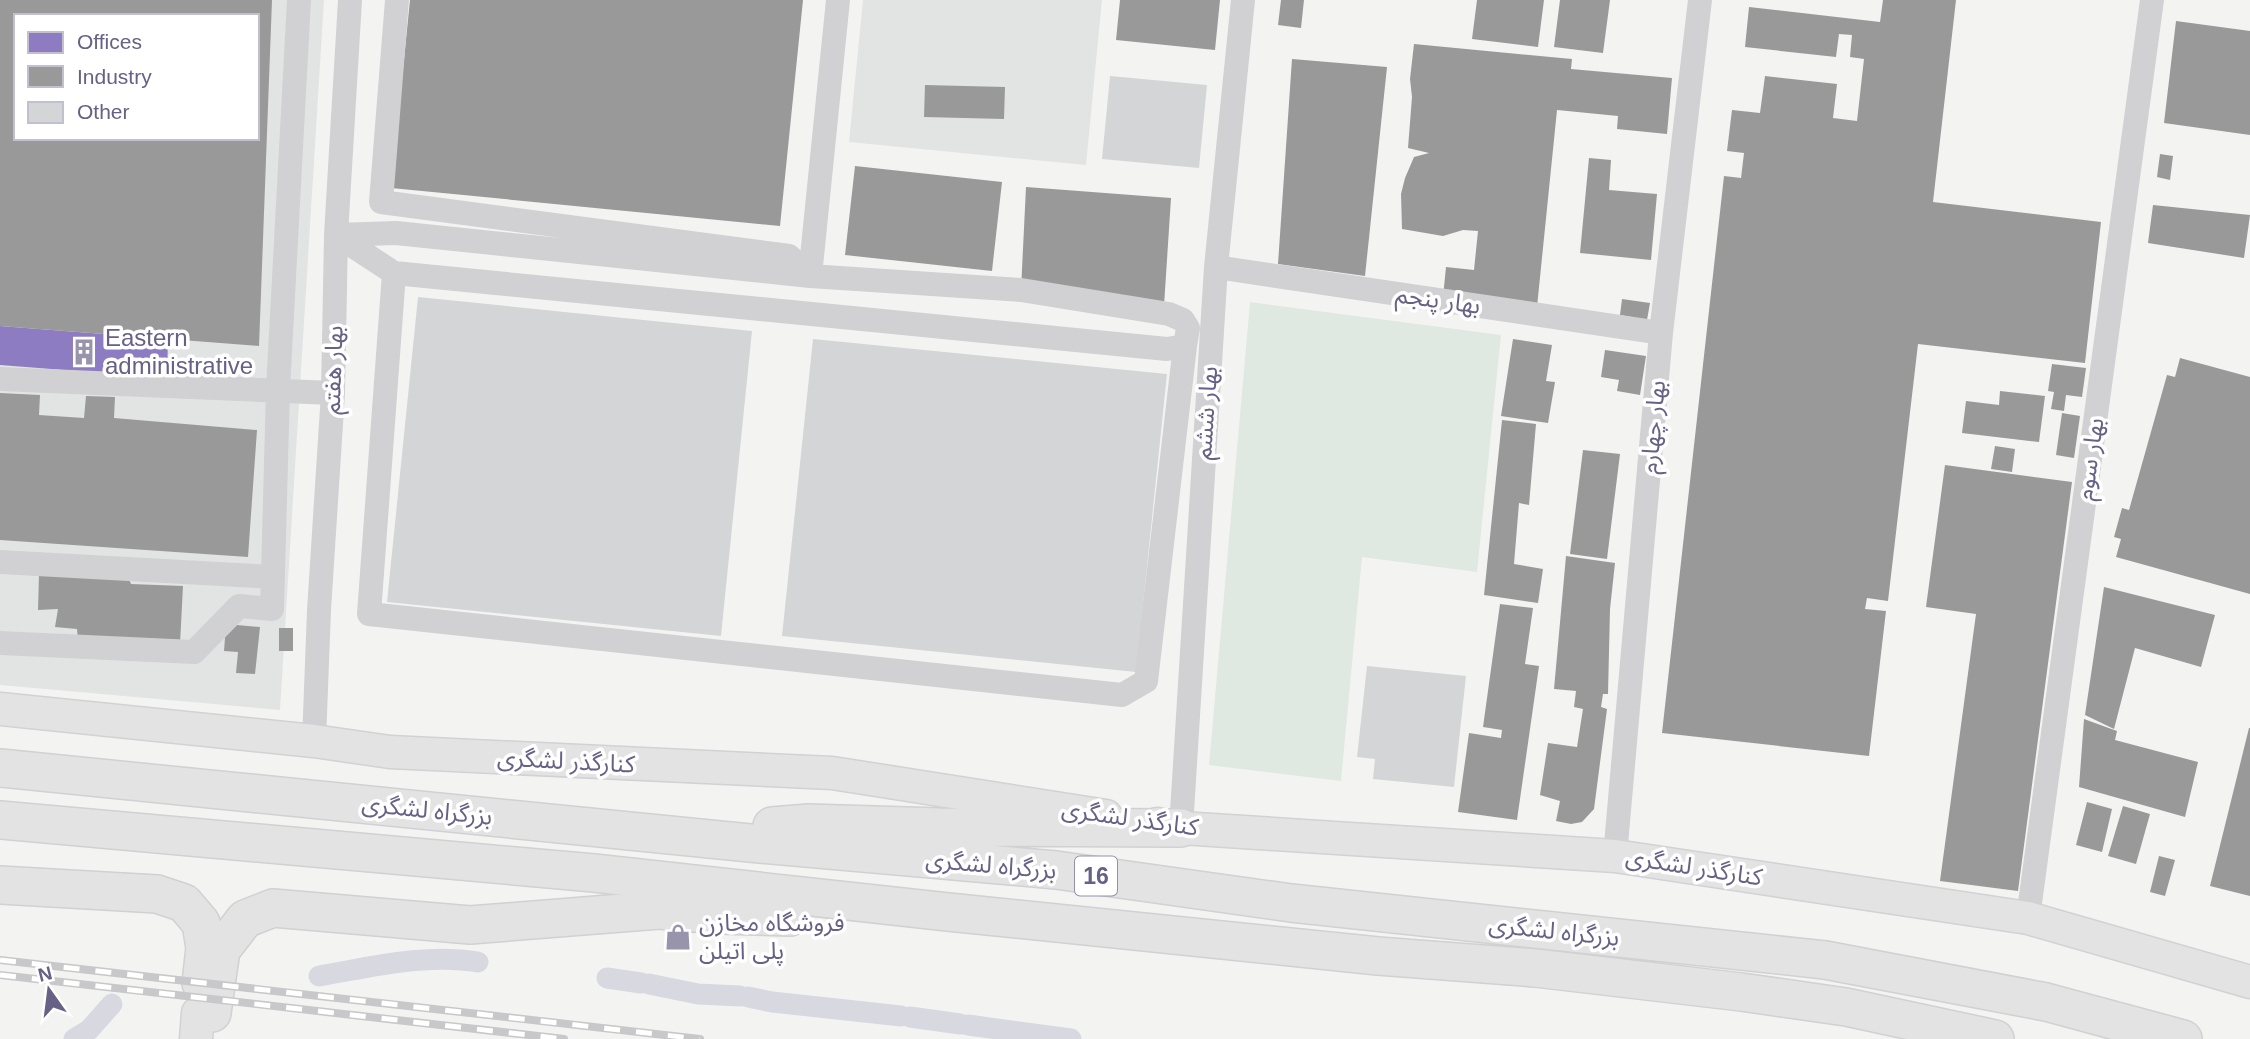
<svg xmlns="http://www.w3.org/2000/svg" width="2250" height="1039" font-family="Arial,'Noto Sans Arabic',sans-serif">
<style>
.built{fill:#e2e4e4;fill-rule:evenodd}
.green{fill:#e0e8e2}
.offices{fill:#8e7cc3}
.industry{fill:#999;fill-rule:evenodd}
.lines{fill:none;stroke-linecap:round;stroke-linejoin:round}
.canal{stroke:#d8d9e0;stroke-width:21}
.building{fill:#d4d5d6}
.major-casing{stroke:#d2d2d4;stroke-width:35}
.highway-casing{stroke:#d1d0d2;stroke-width:40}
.minor{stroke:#d1d1d3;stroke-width:24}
.major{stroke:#e3e3e4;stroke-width:32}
.highway{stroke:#e3e3e4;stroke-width:37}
.rail-casing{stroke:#c8c7c9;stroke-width:8}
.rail{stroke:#fff;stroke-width:5;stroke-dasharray:16;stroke-linecap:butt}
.labels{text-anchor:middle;stroke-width:7;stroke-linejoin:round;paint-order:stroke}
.shield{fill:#fff;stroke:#9490aa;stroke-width:2}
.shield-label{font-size:23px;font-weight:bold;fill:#666185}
.street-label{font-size:24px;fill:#666185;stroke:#fff}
.poi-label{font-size:24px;fill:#666185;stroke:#fff;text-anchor:start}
</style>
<rect width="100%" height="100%" fill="#f3f4f2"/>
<!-- built -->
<path class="built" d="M0 0H324L280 710 0 685ZM16 16H257V138H16Z
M863 0H1102L1086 165 849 142Z"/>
<!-- green -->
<path class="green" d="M1250 302 1501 335 1477 572 1362 557 1341 781 1209 765Z"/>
<!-- offices -->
<path class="offices" d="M0 326 168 339 167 378 0 365Z"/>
<!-- industry -->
<path class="industry" d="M0 0H272L259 346 0 326ZM16 16H257V138H16Z
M410 0H803L780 226 391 188Z
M1120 0H1220L1215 50 1116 40Z
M1281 0H1304L1301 28 1278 25Z
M1477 0H1544L1538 47 1472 39Z
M1560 0H1610L1603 53 1554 47Z
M1883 0H1956L1933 202 2101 222 2085 363 1918 344 1888 601 1867 598 1865 609 1886 611 1869 756 1662 733 1724 176 1741 178 1744 153 1727 151 1732 110 1760 113 1765 76 1837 84 1833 118 1857 121 1864 59 1850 57 1852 35 1839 34 1836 57 1745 47 1749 7 1880 22Z
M2176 21 2250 31V135L2164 123Z
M1414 44 1572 59 1571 69 1672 78 1667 134 1617 129 1618 116 1557 110 1537 307 1443 297 1446 267 1474 270 1478 231 1463 230 1443 236 1402 229 1401 194 1405 178 1414 157 1429 153 1408 148 1412 97 1410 79Z
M1292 59 1387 67 1365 276 1278 264Z
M925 85 1005 87 1004 119 924 117Z
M2160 154 2173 156 2170 180 2157 177Z
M1589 158 1611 160 1609 190 1657 194 1651 260 1580 253Z
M855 166 1002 182 992 271 845 255Z
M1026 187 1171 198 1164 306 1021 290Z
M2153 205 2250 215 2244 258 2148 243Z
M1622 299 1650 303 1647 320 1620 315Z
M1513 339 1552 345 1546 381 1555 382 1548 423 1501 416Z
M1605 350 1646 356 1640 395 1617 391 1619 380 1601 377Z
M2180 358 2250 377V594L2116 557 2121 539 2114 537 2122 508 2129 510 2167 375 2175 377Z
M2052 364 2086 368 2082 397 2066 395 2064 411 2051 409 2054 392 2048 391Z
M2000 391 2045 396 2039 442 1962 433 1966 401 1999 405Z
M0 393 40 395 39 415 84 418 86 396 115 397 114 418 257 430 248 557 0 540Z
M2062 413 2080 416 2074 458 2056 455Z
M1502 420 1536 424 1529 505 1519 503 1514 564 1543 569 1538 603 1484 595Z
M1995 446 2015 449 2012 472 1991 469Z
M1583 450 1620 454 1607 559 1570 554Z
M1945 465 2072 482 2018 891 1940 881 1976 614 1926 607Z
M1566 556 1615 563 1610 609 1608 694H1603L1601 707 1607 709 1594 809 1582 822 1571 824 1556 821 1560 801 1540 795 1548 743 1577 747 1583 709 1574 707 1576 691 1554 689Z
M39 574 129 579 131 584 183 586 180 644 78 640 77 629 55 627 58 609 38 610Z
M2104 587 2215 615 2201 667 2135 648 2114 729 2085 715Z
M1500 604 1533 608 1525 664 1539 666 1517 820 1458 812 1469 733 1501 738 1502 730 1483 727Z
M226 624 260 627 255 674 236 673 238 652 224 651Z
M279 628H293V651H279Z
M2084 719 2117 731 2115 740 2198 762 2185 817 2079 787Z
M2249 728H2250V896L2210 886Z
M2087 802 2112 809 2102 852 2076 845Z
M2123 806 2150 814 2136 864 2108 856Z
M2159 856 2175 860 2165 896 2150 892Z"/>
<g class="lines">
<!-- canal -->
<path class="canal" d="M319 976C371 967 426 953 478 962
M607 978 641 983
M649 984 698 994 740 996
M748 997 772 1002 901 1016
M910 1017 960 1024
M968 1025 1071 1039
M74 1039 89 1030 112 1004"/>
</g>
<!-- building -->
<path class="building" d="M1110 76 1207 85 1199 168 1102 159Z
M418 297 752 331 721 636 387 602Z
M813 339 1167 374 1136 672 782 636Z
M1367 666 1466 676 1454 787 1373 779 1375 759 1357 757Z"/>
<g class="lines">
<!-- major casing -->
<g class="major-casing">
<path id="major" d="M0 709 314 741 390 752 832 773 1106 816
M1157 824 1181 828 1615 856 2028 918 2250 982
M196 1039 198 1013"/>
</g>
<!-- highway casing -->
<g class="highway-casing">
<path id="highway" d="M0 768 760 844 1056 870 1291 903 1825 960 2046 1002 2183 1039
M0 820 594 873 948 912 1378 956 1535 968 1741 992 1846 1007 1995 1039
M772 826 809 823 939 827 1181 828
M0 885 157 894 184 903 201 923 205 948 201 983
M212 1013 221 950 245 919 273 908 470 925 659 910 718 915 790 917"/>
</g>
<!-- minor -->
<path class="minor" d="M397 0 381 202 789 256 810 276
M396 233 810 276 1021 290 1169 314 1183 320 1188 328 1185 346 1167 349 394 273 336 235Z
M1216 267 1661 333
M394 273 369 614 1122 695 1146 681 1185 346
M810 276 838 0
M0 379 333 393
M0 562 273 577
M0 643 194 652 239 606 272 609 278 389 299 0
M314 741 319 610 333 393 336 235 350 0
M1181 828 1216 267 1243 0
M1615 856 1661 333 1700 0
M2028 918 2152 0"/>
<!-- major -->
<use href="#major" class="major"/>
<!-- highway -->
<use href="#highway" class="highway"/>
<!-- rail casing -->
<g class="rail-casing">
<path id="rail" d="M0 960 700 1039
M0 975 564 1039"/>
</g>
<!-- rail -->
<use href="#rail" class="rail"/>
</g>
<!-- icons -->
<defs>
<g id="building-bare" transform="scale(2.1)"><path d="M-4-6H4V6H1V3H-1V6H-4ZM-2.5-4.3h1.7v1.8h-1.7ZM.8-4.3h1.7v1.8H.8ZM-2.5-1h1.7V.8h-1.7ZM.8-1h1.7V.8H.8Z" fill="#9794ab" stroke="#fff" stroke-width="2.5" paint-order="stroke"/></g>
<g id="shop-bare" transform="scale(2.1)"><path d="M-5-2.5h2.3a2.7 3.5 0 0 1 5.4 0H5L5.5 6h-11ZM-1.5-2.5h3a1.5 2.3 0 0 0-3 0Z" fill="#9794ab" stroke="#fff" stroke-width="2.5" paint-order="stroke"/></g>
</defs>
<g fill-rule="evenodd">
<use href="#building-bare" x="84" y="352"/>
<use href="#shop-bare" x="678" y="937"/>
</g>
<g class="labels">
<!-- shield labels -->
<rect class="shield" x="1075" y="856.5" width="42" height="39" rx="5"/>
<g class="shield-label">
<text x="1096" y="884">16</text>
</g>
<!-- street labels -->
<g class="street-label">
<text transform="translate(1438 300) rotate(8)" y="8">بهار پنجم</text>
<text transform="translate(333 370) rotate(-88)" y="8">بهار هفتم</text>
<text transform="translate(1206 413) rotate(-86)" y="8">بهار ششم</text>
<text transform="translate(1653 427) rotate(-85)" y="8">بهار چهارم</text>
<text transform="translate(2090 459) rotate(-82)" y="8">بهار سوم</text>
<text transform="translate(566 761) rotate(3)" y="8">کنارگذر لشگری</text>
<text transform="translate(427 810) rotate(6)" y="8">بزرگراه لشگری</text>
<text transform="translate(1130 818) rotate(8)" y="8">کنارگذر لشگری</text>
<text transform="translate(991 865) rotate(5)" y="8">بزرگراه لشگری</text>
<text transform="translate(1694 867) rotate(9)" y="8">کنارگذر لشگری</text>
<text transform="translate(1554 931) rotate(6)" y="8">بزرگراه لشگری</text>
</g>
<!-- poi labels -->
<g class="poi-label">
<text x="105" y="346">Eastern<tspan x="105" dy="28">administrative</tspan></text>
<text x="699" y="931">فروشگاه مخازن<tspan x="699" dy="28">پلی اتیلن</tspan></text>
</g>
</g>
<!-- legend -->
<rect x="14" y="14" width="245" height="126" fill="#ffffff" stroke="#c2c0ce" stroke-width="2"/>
<rect x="28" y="32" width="35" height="21" fill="#8e7cc3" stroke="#c2c0ce" stroke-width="2"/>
<text x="77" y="49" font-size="21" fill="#666185">Offices</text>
<rect x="28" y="66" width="35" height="21" fill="#999999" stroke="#c2c0ce" stroke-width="2"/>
<text x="77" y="84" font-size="21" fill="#666185">Industry</text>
<rect x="28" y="102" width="35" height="21" fill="#d4d5d6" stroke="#c2c0ce" stroke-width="2"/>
<text x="77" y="119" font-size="21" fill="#666185">Other</text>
<!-- north arrow -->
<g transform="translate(49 990) rotate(346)" stroke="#ffffff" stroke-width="5" paint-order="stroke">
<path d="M0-5L12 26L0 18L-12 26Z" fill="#666185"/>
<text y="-10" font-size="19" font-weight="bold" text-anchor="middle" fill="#666185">N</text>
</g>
</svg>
